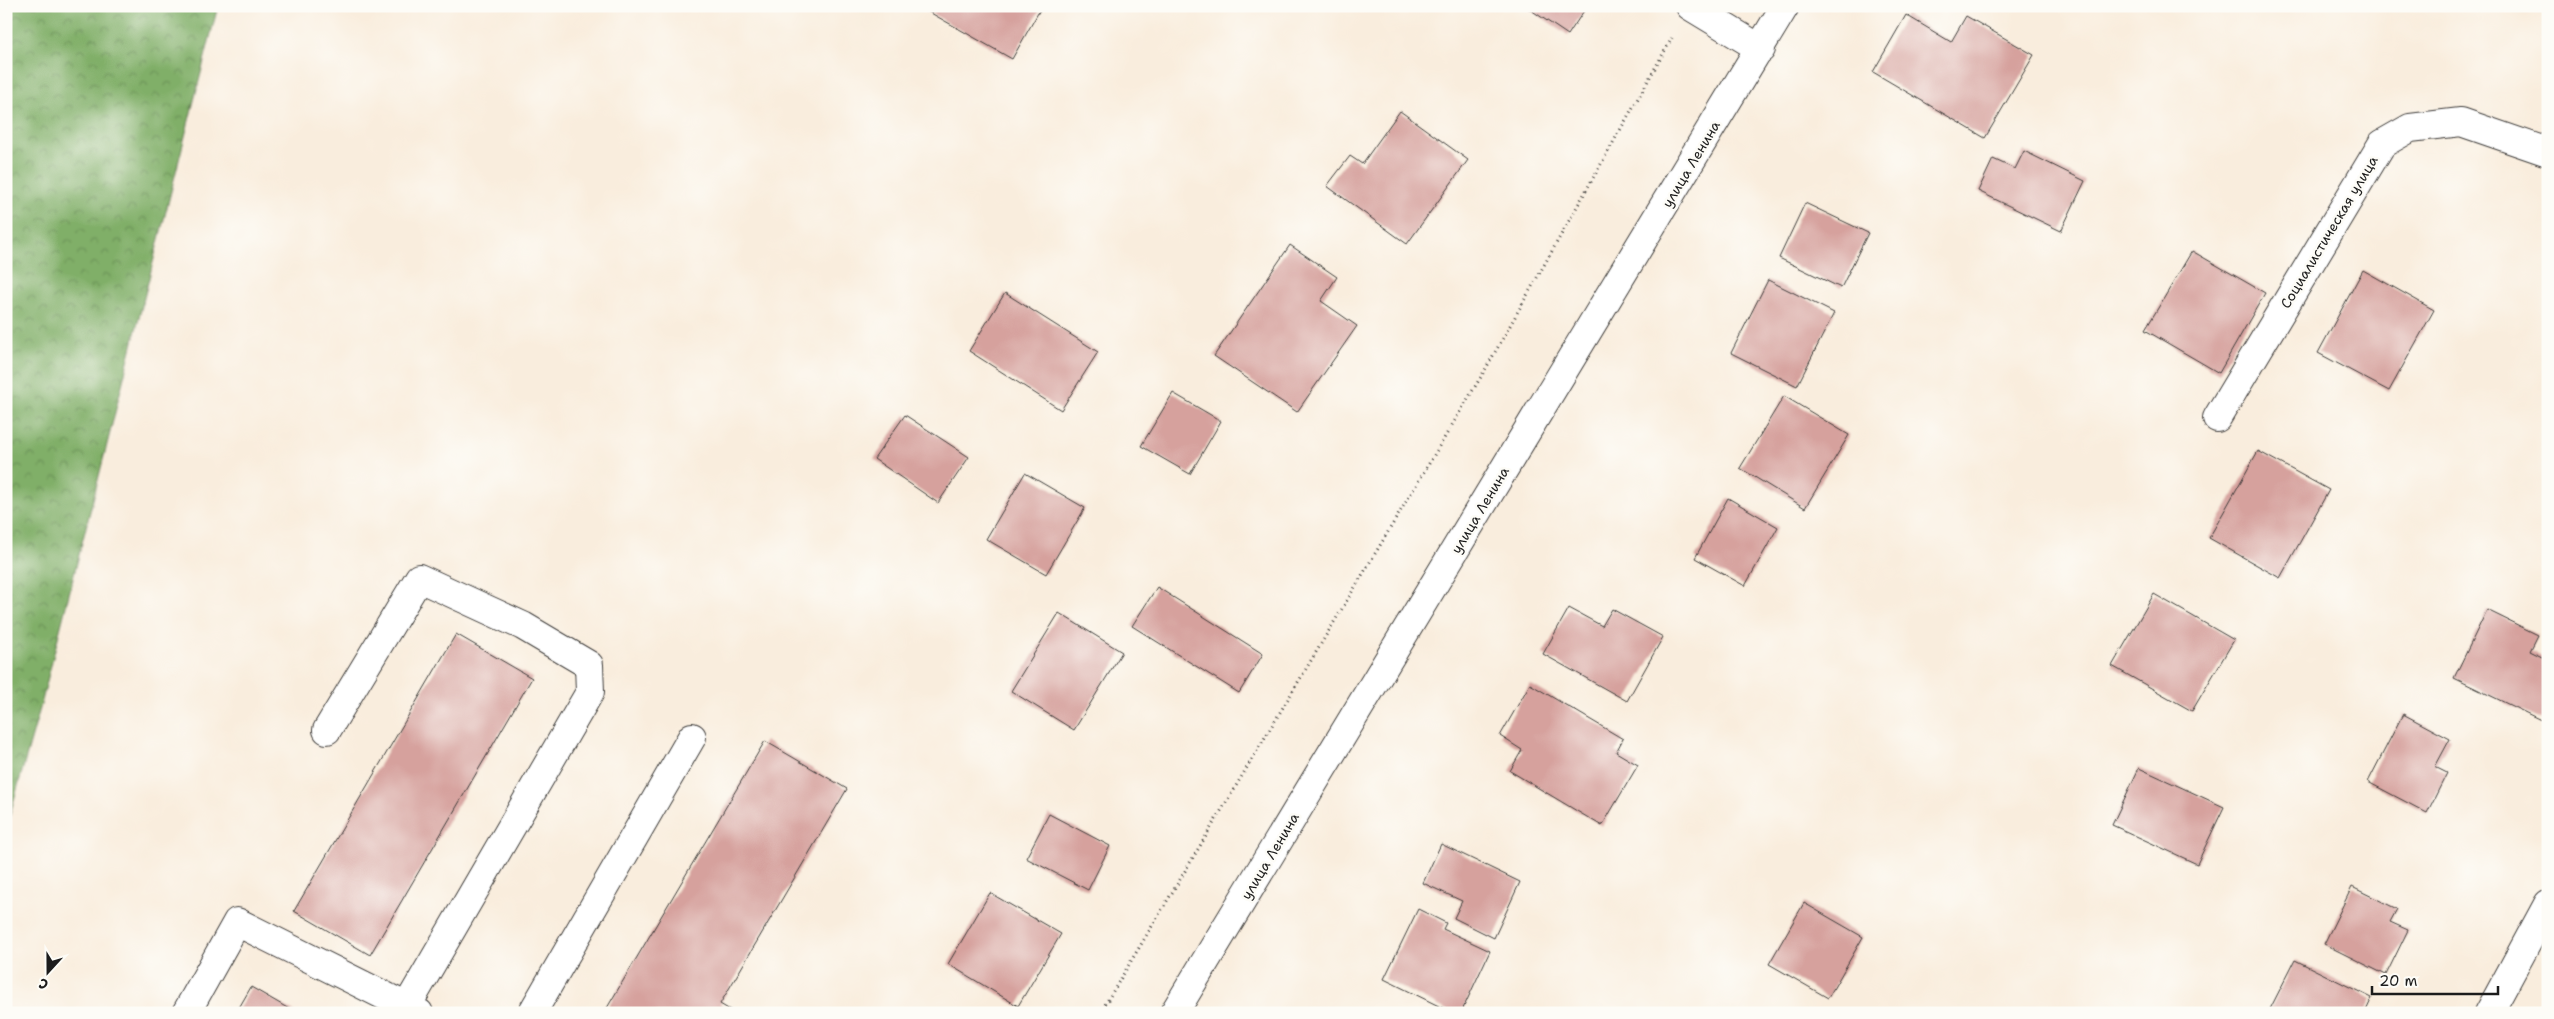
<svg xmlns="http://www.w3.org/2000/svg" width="2554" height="1019" font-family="'Shantell Sans',sans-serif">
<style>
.forest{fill:url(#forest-crowns);stroke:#4e6642}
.building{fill:#d6a19d}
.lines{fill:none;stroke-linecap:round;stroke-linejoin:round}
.minor-casing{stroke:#3d3b39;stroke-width:30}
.major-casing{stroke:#3d3b39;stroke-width:30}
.path{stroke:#3d3b39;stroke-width:3;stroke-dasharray:1 4;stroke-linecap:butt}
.minor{stroke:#fff;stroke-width:28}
.major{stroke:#fff;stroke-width:28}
.labels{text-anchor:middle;stroke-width:5;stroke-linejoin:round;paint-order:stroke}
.street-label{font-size:14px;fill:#1c1c1c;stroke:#fdfcf7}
</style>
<defs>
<pattern id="forest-crowns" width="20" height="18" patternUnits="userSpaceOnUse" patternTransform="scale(1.25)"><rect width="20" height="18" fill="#80af68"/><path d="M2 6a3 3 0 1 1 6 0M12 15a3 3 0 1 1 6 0" fill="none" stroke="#688e55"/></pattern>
</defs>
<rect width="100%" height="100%" fill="#fdfcf7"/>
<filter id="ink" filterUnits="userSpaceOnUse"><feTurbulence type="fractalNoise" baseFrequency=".02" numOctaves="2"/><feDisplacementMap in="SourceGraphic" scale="10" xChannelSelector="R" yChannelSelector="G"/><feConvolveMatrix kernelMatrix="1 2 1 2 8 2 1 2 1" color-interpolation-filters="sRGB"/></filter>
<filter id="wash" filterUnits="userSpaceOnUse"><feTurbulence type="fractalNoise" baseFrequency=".0096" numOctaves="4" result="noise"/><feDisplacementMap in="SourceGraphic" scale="20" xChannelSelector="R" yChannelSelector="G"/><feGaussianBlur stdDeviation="1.12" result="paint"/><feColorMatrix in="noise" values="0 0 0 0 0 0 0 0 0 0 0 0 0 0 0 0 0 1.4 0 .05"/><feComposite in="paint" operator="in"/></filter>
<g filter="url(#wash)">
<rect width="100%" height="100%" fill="#f9eddd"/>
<!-- forest -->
<path class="forest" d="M6 6H218L41 705 6 828Z"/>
<g id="blocks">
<!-- building -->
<path class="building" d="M923 6H1042L1012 59 922 8Z
M1525 6H1587L1568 35Z
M1906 15 1951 42 1966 16 2034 55 1985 138 1873 72Z
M1400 111 1468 160 1407 244 1327 186 1350 156 1362 164Z
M2024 151 2085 181 2061 231 1978 191 1993 159 2015 169Z
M1805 203 1868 233 1841 288 1779 258Z
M1290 245 1337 277 1321 301 1357 326 1297 412 1214 356Z
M2192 251 2265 293 2219 373 2145 330Z
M2363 270 2434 310 2389 391 2318 353Z
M1768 280 1834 313 1797 386 1731 353Z
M1005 293 1098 352 1061 410 969 351Z
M1173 393 1221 421 1190 474 1141 446Z
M1784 396 1849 435 1805 508 1740 468Z
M905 415 969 457 938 503 874 459Z
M2258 451 2329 490 2280 578 2209 538Z
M1025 473 1085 508 1046 574 986 539Z
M1728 498 1778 527 1745 586 1695 558Z
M1157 587 1263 654 1239 693 1132 626Z
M2154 594 2234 640 2192 711 2112 666Z
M1569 608 1602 626 1612 609 1663 637 1627 701 1543 654Z
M2487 610 2538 635 2530 651 2548 660 2547 723 2454 678Z
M1059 613 1122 652 1074 730 1011 691Z
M456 634 532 678 370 955 294 911Z
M1530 684 1623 739 1616 752 1638 765 1602 826 1510 771 1522 750 1500 736Z
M2403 714 2450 739 2435 767 2447 773 2427 813 2368 782Z
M765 741 847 789 720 1004 735 1013H604Z
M2139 768 2224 807 2197 864 2112 825Z
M1049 814 1110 846 1088 890 1026 858Z
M1441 844 1520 882 1494 938 1454 918 1462 901 1423 883Z
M2352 887 2397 909 2390 922 2408 930 2386 975 2324 944Z
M990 893 1061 934 1018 1006 948 964Z
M1804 903 1863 937 1828 998 1769 964Z
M1418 909 1446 923 1443 929 1490 951 1461 1013H1453L1384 979Z
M2295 960 2372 998 2365 1013H2268Z
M251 987 296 1013H236Z"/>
</g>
</g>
<g filter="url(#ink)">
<use href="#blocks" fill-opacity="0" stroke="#3d3b39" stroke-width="1"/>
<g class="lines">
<!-- minor casing -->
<g class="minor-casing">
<path id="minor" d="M1690 6 1761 49
M2217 418 2382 144 2410 128 2461 122 2548 152
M327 730 419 578 523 626 589 665 590 692 403 1013
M186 1013 237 922 419 1013
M532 1013 692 737
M2489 1013 2548 904"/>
</g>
<!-- major casing -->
<g class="major-casing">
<path id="major" d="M1174 1013 1785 6"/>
</g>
<!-- path -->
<path class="path" d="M1100 1013 1485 370 1672 38"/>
<!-- minor -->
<use href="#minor" class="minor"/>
<!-- major -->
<use href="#major" class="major"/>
</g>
</g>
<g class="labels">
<!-- street labels -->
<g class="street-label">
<text transform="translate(1691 164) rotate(-59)" y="5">улица Ленина</text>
<text transform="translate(2329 232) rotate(-59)" y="5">Социалистическая улица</text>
<text transform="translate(1480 510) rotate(-59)" y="5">улица Ленина</text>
<text transform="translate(1270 856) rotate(-59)" y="5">улица Ленина</text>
</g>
</g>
<!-- margin -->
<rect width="2554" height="1019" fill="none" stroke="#fdfcf7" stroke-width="25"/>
<!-- north arrow -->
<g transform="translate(48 972) rotate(201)" stroke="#fdfcf7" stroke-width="4" paint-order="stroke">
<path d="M0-4L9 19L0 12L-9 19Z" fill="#1c1c1c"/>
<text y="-8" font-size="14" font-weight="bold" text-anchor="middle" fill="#1c1c1c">С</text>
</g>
<!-- scale -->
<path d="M2372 986v8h126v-8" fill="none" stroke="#1c1c1c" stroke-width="2.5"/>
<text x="2379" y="986" font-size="15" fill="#1c1c1c" stroke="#fdfcf7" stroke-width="4" paint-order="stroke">20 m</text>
</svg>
